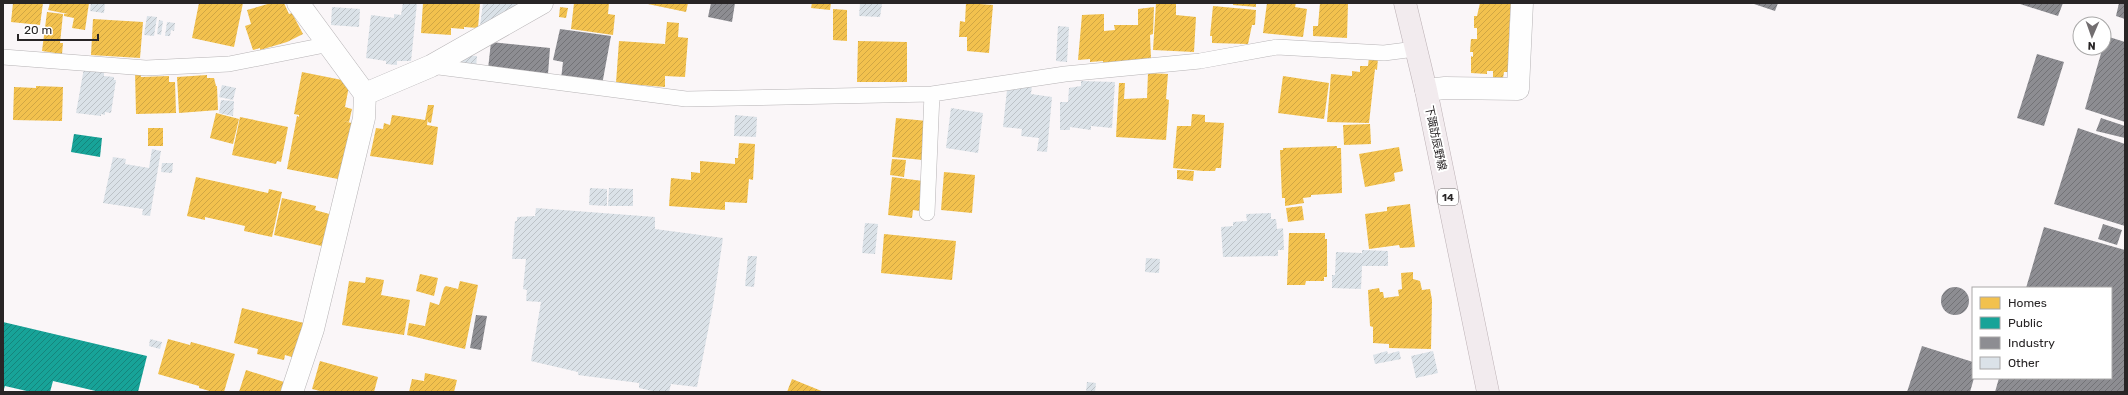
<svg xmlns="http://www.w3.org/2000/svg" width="2128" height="395" font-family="Rubik,'Noto Sans JP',sans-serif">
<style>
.homes{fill:url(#homes-hatch)}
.public{fill:url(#public-hatch)}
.industry{fill:url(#industry-hatch)}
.building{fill:url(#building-hatch)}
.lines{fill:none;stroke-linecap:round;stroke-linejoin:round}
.service-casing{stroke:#b6b3b5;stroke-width:16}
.minor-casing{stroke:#b6b3b5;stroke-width:23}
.primary-casing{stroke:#bcb1b5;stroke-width:23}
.service{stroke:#fefefe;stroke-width:15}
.minor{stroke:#fefefe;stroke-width:22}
.primary{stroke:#f2ebee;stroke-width:22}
.labels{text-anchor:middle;stroke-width:4;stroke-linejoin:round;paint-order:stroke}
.shield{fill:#fff;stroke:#686667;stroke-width:1}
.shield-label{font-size:10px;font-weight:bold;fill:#282526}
.street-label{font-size:11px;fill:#282526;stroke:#fff}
</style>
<defs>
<pattern id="homes-hatch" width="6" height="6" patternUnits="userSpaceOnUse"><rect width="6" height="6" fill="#f2c14e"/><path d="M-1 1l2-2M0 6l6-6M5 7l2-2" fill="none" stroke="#d0a644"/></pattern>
<pattern id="public-hatch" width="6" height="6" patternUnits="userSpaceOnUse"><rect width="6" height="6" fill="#17a398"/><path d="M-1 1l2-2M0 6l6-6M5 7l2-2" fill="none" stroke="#15857c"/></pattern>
<pattern id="industry-hatch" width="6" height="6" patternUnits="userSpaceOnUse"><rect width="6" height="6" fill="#8d8d92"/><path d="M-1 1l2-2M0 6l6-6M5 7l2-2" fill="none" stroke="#737377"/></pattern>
<pattern id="building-hatch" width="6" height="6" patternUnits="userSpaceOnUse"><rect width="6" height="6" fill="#dbe2e8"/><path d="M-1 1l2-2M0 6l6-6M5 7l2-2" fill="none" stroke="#bcc2c7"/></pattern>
</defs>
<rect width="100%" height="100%" fill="#faf6f8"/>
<!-- homes -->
<path class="homes" d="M13 3H43L40 25 11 22Z
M50 3H89L85 30 72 28 74 18 64 16V14H68L48 10Z
M199 3H243L234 47 192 38Z
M271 3H284L289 14 292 13 303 34 287 42 260 50V48L253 50 245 26 251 24 247 10Z
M423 3H480L478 28 464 27V29L451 28V35L421 33Z
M574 3H609L608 14 615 15 613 35 571 29Z
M643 3H688L686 12Z
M812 3H831L830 10 811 8Z
M966 3 993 5 989 53 967 51V37H959L960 21 965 22Z
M1156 3H1176V15L1196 17 1194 52 1153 50Z
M1233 3H1256V7L1233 5Z
M1267 3H1296L1295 7 1307 9 1303 37 1263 33Z
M1320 3H1348L1347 38 1313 36V26H1318Z
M1480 3H1513L1510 18 1508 72H1504L1503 78H1493V71H1487V74L1471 73V56L1473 57V52H1470L1471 39H1477V28H1474V16H1477Z
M1213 6 1256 10 1255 25H1252L1248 44 1212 43V36H1210Z
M560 7 568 8 566 18 559 17Z
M1154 7 1153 34 1150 35 1151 59 1103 64V61L1090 62V59L1078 60 1082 15 1104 14V31L1115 30 1114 25H1138V9Z
M833 9 847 10V41L833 40Z
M47 12 63 14 60 43H63L62 54 42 51Z
M93 19 143 22 140 58 91 55Z
M667 22 679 23 678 37 688 38 685 77 665 76V87L616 83 619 41 665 44Z
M858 41 907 42V82H857Z
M1369 57 1378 58 1377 70 1375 69 1369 123 1327 122 1331 74 1352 76V71L1360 72V66H1368Z
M135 71H141V77L169 76V82H175L176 113 136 114Z
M302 72 347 81 349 86 345 107 352 109 349 122 343 121 352 123 343 180 287 169 297 116 299 117V115L294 114Z
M1148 73 1168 74 1166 99 1169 100 1166 140 1116 137 1119 83H1125L1124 99 1147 98Z
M207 75V78H214L216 86H217L218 110 179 113 177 77Z
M1283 76 1329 83 1324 119 1278 113Z
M36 86 63 87 62 121 13 120 14 87 36 88Z
M428 105H434L431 123 428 122V118L427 125 438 127 433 165 370 156 376 128 383 129 384 123 390 125 392 115 425 120Z
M216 113 239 119 233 144 210 138Z
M1192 114 1205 115V122L1224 123 1221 168H1216L1215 171H1203L1173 168 1177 126H1191Z
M240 117 288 127 281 162 277 161 276 164 232 155Z
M896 118 927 121 923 160 892 157Z
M1370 124 1371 144 1344 145 1343 125Z
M148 128H163V146H148Z
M739 143 755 144 753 180 749 179 747 203 725 202V210L669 206 671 178 691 180V172L700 173V161L735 164V158H738Z
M1337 146V148H1341L1342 193 1311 195V197L1303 198 1304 203 1285 206V198H1282L1280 150H1283V148Z
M1399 147 1403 171 1394 173 1395 181 1365 187 1359 154Z
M892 159 906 160 904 177 890 175Z
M1177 170 1194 171 1193 181 1177 179Z
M944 172 975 175 972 213 941 210Z
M196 177 268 193 269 189 282 192 272 237 244 231 245 226 205 217V220L187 216Z
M892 177 923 181 920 211 913 210 912 218 888 215Z
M282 198 316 206 315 210 333 215 326 247 274 235Z
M1410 204 1415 247 1400 248 1399 245 1369 249 1365 214 1387 211V207Z
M1302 206 1304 220 1288 222 1286 208Z
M1289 233H1325V239H1327V277H1324V281H1306L1305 285H1287Z
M884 234 956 241 952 280 881 273Z
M1413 272V279L1420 281 1422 290 1430 289 1432 300 1431 349 1389 348V344L1373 343V327L1370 326 1368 290 1379 288 1380 292H1383L1384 298 1399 296 1398 290 1402 289 1401 273Z
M420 274 438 278 434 296 416 291Z
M366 277 384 280 381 295 410 300 404 335 342 325 349 281 365 283Z
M460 281 478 285 465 349 407 335 409 323 425 326 430 302 439 305 444 288 446 286 458 289Z
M242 308 304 323 295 358 285 355 284 360 257 354 258 349 234 343Z
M168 339 190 345 191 342 235 354 224 392H213L199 388V386L158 374Z
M320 361 378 377 374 392H324L312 389Z
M246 370 284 382 281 392H239Z
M425 373 457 380 454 392H409L412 379 424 381Z
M792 379 824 392H787Z"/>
<!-- public -->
<path class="public" d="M74 134 102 138 100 157 71 152Z
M3 322 147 356 138 392H100L53 381 50 392H31L5 386 3 392Z"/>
<!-- industry -->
<path class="industry" d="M711 3H735L732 22 708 17Z
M1751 3H1778L1775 11Z
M2017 3H2063L2058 16Z
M2119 3H2125V19L2116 16Z
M560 29 611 36 602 85 561 79 563 62 553 60Z
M2106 36 2125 42V122L2085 109Z
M491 42 550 48 548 74 488 69Z
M2037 54 2064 62 2044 126 2017 118Z
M2101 118 2125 126V138L2096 131Z
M2078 128 2125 144V226L2054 204Z
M2103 224 2122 230 2117 245 2098 239Z
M2044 227 2125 250V392H1995L1999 378H2111V288H2026Z
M1941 301a14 14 0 1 1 28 0a14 14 0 1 1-28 0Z
M476 315 487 316 481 350 470 348Z
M1922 346 1973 362 1974 378 1970 392H1907Z"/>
<!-- building -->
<path class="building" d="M91 3H105L104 13 90 11Z
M403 3H417L411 61H397V65L386 64V61L366 58 371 15 394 18V14L401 15Z
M483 3H518L511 9 480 26Z
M860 3 882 4 880 17 859 16Z
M332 7 360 9 359 27 331 25Z
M147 16 157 17 154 36 144 35Z
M159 20 163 21 161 35 157 34Z
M167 22 175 23 174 31 171 30 170 36H165Z
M1058 26 1069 27 1067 62 1056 61Z
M464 55 477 56 476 67 456 64Z
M84 68 104 70V76L114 77V80H116L111 113 105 112V115L101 114V116L76 113Z
M1081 81 1115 82 1112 128 1091 126V130L1070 127V130H1060V102H1068L1069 88 1081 86Z
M222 85 236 88 233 100 219 97Z
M1032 85 1031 94 1052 97 1047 152 1037 151 1039 138 1021 136 1022 129 1003 127 1007 90Z
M221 100 234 101 233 116 219 113Z
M951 108 983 113 978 153 946 148Z
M735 115 757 117 756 137 734 136Z
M152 149 161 151 150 216 142 215 143 209 103 203 113 157 126 159 125 164 149 168Z
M162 163H173L172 173 161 172Z
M590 188 607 189V206L589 205Z
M609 188 633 189V206H608Z
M536 208 655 217V229L723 238 713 305 697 387 671 384 669 392H657L639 388V383L578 375V372L531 361 541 302 526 301 527 290 523 289 526 259H512L515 221H517V217L535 216Z
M1271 213V219H1276L1277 229 1283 228 1284 250H1278V256L1223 257 1221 227 1233 226V222L1247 221 1246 214Z
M865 223 878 224 875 254 862 253Z
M1362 250 1388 251V266H1362L1361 289 1332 288V275H1335L1336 252 1362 253Z
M748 256H757L754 287 745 286Z
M1146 258 1160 259 1159 273 1145 272Z
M150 339 162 342 160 349 149 346Z
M1387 351 1388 354 1399 351 1401 359 1375 364 1373 355Z
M1433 351 1438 373 1416 378 1411 356Z
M1087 382 1096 383 1095 392H1086Z"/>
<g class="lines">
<!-- service casing -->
<g class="service-casing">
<path id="service" d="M3 57 146 68 229 64 330 44
M431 66 686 99 932 94 1065 74 1200 61 1277 47 1384 53 1415 49
M927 213 932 94"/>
</g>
<!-- minor casing -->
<g class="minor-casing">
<path id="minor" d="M1426 90 1445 88 1518 89 1522 3
M365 94 431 66 542 3
M292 392 313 329 364 118 365 94 298 3"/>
</g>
<!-- primary casing -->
<g class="primary-casing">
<path id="primary" d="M1405 3 1426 90 1488 392"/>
</g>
<!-- service -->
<use href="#service" class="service"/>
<!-- minor -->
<use href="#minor" class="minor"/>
<!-- primary -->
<use href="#primary" class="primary"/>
</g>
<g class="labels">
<!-- shield labels -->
<rect class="shield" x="1438" y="189" width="20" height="16" rx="3"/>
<g class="shield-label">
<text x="1448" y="201">14</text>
</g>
<!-- street labels -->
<g class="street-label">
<text transform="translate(1436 138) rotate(78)" y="4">下諏訪辰野線</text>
</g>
</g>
<!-- border -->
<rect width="2128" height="395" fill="none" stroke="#282526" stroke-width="8"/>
<!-- legend -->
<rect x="1972" y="287" width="140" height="92" fill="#ffffff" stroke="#a9a8a8"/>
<rect x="1980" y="297" width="20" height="12" fill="#f2c14e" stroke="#a9a8a8"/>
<text x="2008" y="307" font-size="12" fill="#282526">Homes</text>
<rect x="1980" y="317" width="20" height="12" fill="#17a398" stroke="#a9a8a8"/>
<text x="2008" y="327" font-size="12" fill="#282526">Public</text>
<rect x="1980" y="337" width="20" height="12" fill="#8d8d92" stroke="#a9a8a8"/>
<text x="2008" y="347" font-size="12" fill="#282526">Industry</text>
<rect x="1980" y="357" width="20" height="12" fill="#dbe2e8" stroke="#a9a8a8"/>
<text x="2008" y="367" font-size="12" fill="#282526">Other</text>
<!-- north arrow -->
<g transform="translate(2092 36) rotate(182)"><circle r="19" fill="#ffffff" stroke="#a9a8a8"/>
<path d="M0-3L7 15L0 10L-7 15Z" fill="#726e70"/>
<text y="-6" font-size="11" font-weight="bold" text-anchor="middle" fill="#282526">N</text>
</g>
<!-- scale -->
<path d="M18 34v6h80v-6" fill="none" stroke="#282526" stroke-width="2"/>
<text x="24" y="34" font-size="12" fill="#282526" stroke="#ffffff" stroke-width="3" paint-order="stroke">20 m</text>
</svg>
